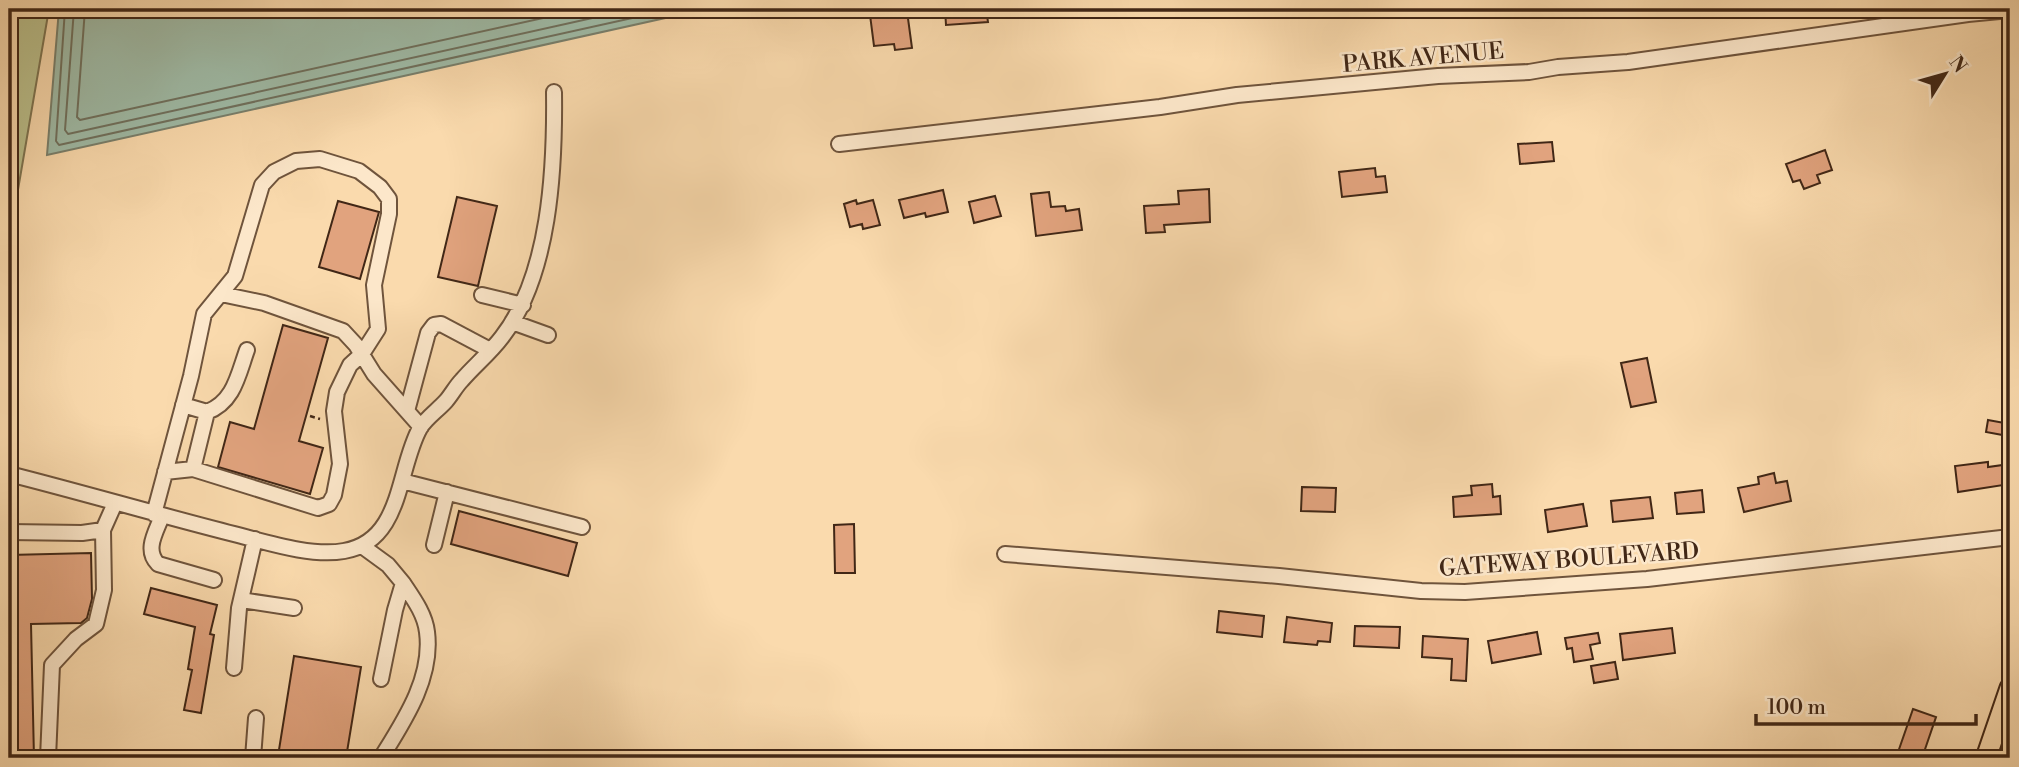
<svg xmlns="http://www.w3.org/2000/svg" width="2019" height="767" font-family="'Libre Bodoni',serif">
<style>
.green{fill:#bbc08c;stroke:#7e7451;stroke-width:2}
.water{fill:#9fbba7;stroke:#79806d;stroke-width:2}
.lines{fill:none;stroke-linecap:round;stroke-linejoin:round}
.shore{stroke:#70715e;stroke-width:2}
.building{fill:#e1a37e;stroke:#412716;stroke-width:2}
.minor-casing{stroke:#6f543c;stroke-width:18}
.major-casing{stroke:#412716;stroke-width:23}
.path{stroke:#412716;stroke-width:2.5;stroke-dasharray:5 3.5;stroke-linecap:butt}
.minor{stroke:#fce7ca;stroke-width:14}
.major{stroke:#fadaad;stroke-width:19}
.labels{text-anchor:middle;stroke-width:5;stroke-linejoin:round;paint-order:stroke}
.street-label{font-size:23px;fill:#412716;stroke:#fce7ca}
</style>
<rect width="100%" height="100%" fill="#fadaad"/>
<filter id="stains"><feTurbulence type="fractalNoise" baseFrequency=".00286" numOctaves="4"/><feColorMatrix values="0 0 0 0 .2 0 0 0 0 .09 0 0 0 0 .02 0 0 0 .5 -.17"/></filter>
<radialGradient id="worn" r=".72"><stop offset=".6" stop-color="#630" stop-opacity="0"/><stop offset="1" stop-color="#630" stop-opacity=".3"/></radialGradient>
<!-- green -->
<path class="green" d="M9 9H49L9 242Z"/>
<!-- water -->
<path class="water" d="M59 9H706L47 155Z"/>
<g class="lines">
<!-- shore -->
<path class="shore" d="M65 9 56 141 59 145 673 9
M74 9 65 130 68 134 633 9
M85 9 77 117 80 120 584 9"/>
</g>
<!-- building -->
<path class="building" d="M945 9H986L988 22 946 25Z
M907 11 912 48 895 50 894 44 874 46 870 15Z
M1552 142 1554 161 1520 164 1518 144Z
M1825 150 1832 170 1817 175 1820 183 1804 189 1800 180 1793 182 1786 164Z
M1375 168 1376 177 1385 176 1387 192 1342 197 1339 172Z
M1209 189 1210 222 1164 225 1165 232 1146 233 1144 206 1179 204 1178 191Z
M943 190 948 212 926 217 925 213 904 218 899 200Z
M1049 192 1051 207 1065 206 1066 211 1079 209 1082 230 1036 236 1031 194Z
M995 196 1001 216 974 223 969 202Z
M457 197 497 206 478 286 438 277Z
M856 200 857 204 873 200 880 225 863 229 862 224 850 227 844 204Z
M338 201 379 212 360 279 319 267Z
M283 325 328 338 299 441 323 448 310 494 218 467 230 422 254 429Z
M1647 358 1656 402 1631 407 1621 363Z
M1988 420 2010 424 2008 436 1986 432Z
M1988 462V467L2010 464V484L1958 492 1955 466Z
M1774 473 1776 483 1787 481 1791 501 1744 512 1738 488 1759 484 1758 477Z
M1492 484 1493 497 1500 496 1501 514 1454 517 1453 497 1472 495 1471 486Z
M1302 487 1336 488 1335 512 1301 511Z
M1702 490 1704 512 1677 514 1675 493Z
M1650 497 1653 518 1613 522 1611 501Z
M1583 504 1587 526 1548 532 1545 510Z
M459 511 577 543 568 576 451 544Z
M854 524 855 573H835L834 525Z
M91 553 92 599 87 618 81 623 31 624 34 758H9V555Z
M151 588 217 605 210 634 214 635 201 713 184 710 192 670 188 669 195 627 144 614Z
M1219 611 1264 616 1262 637 1217 632Z
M1287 617 1332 623 1330 642 1318 641 1317 645 1284 642Z
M1355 626 1400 627 1399 648 1354 646Z
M1672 628 1675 653 1623 660 1620 634Z
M1537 632 1541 654 1492 663 1488 641Z
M1598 633 1600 643 1590 645 1593 659 1574 662 1572 648 1567 649 1565 638Z
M1423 636 1468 639 1466 681 1451 680 1452 659 1422 657Z
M294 656 361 667 346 758 278 756Z
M1615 662 1618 679 1594 683 1591 666Z
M1913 709 1936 717 1922 758H1896Z"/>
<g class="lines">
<!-- minor casing -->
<g class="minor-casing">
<path id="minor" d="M839 144 1160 107 1237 95 1438 76 1529 72 1558 67 1628 62 1968 14 2010 10
M221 294 264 303 343 331 356 345 374 374 421 427
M482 295 523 305
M512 322 548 335
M407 411 428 333 434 325 441 324 490 350
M207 412C234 402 238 375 247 350
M165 472 193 469 207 412 183 405
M9 474C84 493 159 515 234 534 266 542 311 557 344 551 403 541 397 469 420 428 426 418 438 410 446 401 452 394 456 386 462 380 475 365 490 353 502 337 550 275 555 169 554 92
M402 481 582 527
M154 514 191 376 204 314 235 276 262 185 274 172 296 161 320 159 359 171 380 187 389 199V214L374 285 378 329 362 354 350 365 337 392 334 411 340 464 334 495 329 504 318 508 193 469
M162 516C156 532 144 550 158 564L214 580
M9 532 82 533 103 530
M434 545 447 492
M362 546 388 565 403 583 395 610 381 679
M1005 554 1279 576 1421 591 1465 592 1647 579 2010 537
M241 600 294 608
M234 668 239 608 255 539
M48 758 52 665 76 639 96 624 104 590 103 530 115 503
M253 758 256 718
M381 758C404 721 433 678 427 632 425 614 413 598 403 583"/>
</g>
<!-- major casing -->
<g class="major-casing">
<path id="major" d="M1986 758 2010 688"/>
</g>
<!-- path -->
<path class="path" d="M310 416 320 419"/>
<!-- minor -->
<use href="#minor" class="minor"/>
<!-- major -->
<use href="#major" class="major"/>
</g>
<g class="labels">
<!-- street labels -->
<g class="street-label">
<text transform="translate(1423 57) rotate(-5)" y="8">PARK AVENUE</text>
<text transform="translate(1569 559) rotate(-4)" y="8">GATEWAY BOULEVARD</text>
</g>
</g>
<!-- margin -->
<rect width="2019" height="767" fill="none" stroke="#fadaad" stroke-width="35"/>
<rect x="10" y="10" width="1998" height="746" fill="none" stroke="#412716" stroke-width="3.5"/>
<rect x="18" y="18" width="1984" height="732" fill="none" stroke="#412716" stroke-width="2"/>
<!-- north arrow -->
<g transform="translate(1945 74) rotate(53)" stroke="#fce7ca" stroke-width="5" paint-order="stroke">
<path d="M0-5L12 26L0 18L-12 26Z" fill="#412716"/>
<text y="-10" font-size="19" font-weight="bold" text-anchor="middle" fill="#412716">N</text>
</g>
<!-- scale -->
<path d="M1756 714v10h220v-10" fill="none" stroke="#412716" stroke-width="3.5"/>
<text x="1767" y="714" font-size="21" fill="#412716" stroke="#fce7ca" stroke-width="5" paint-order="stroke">100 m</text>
<rect width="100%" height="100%" filter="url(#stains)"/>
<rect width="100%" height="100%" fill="url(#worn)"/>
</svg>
